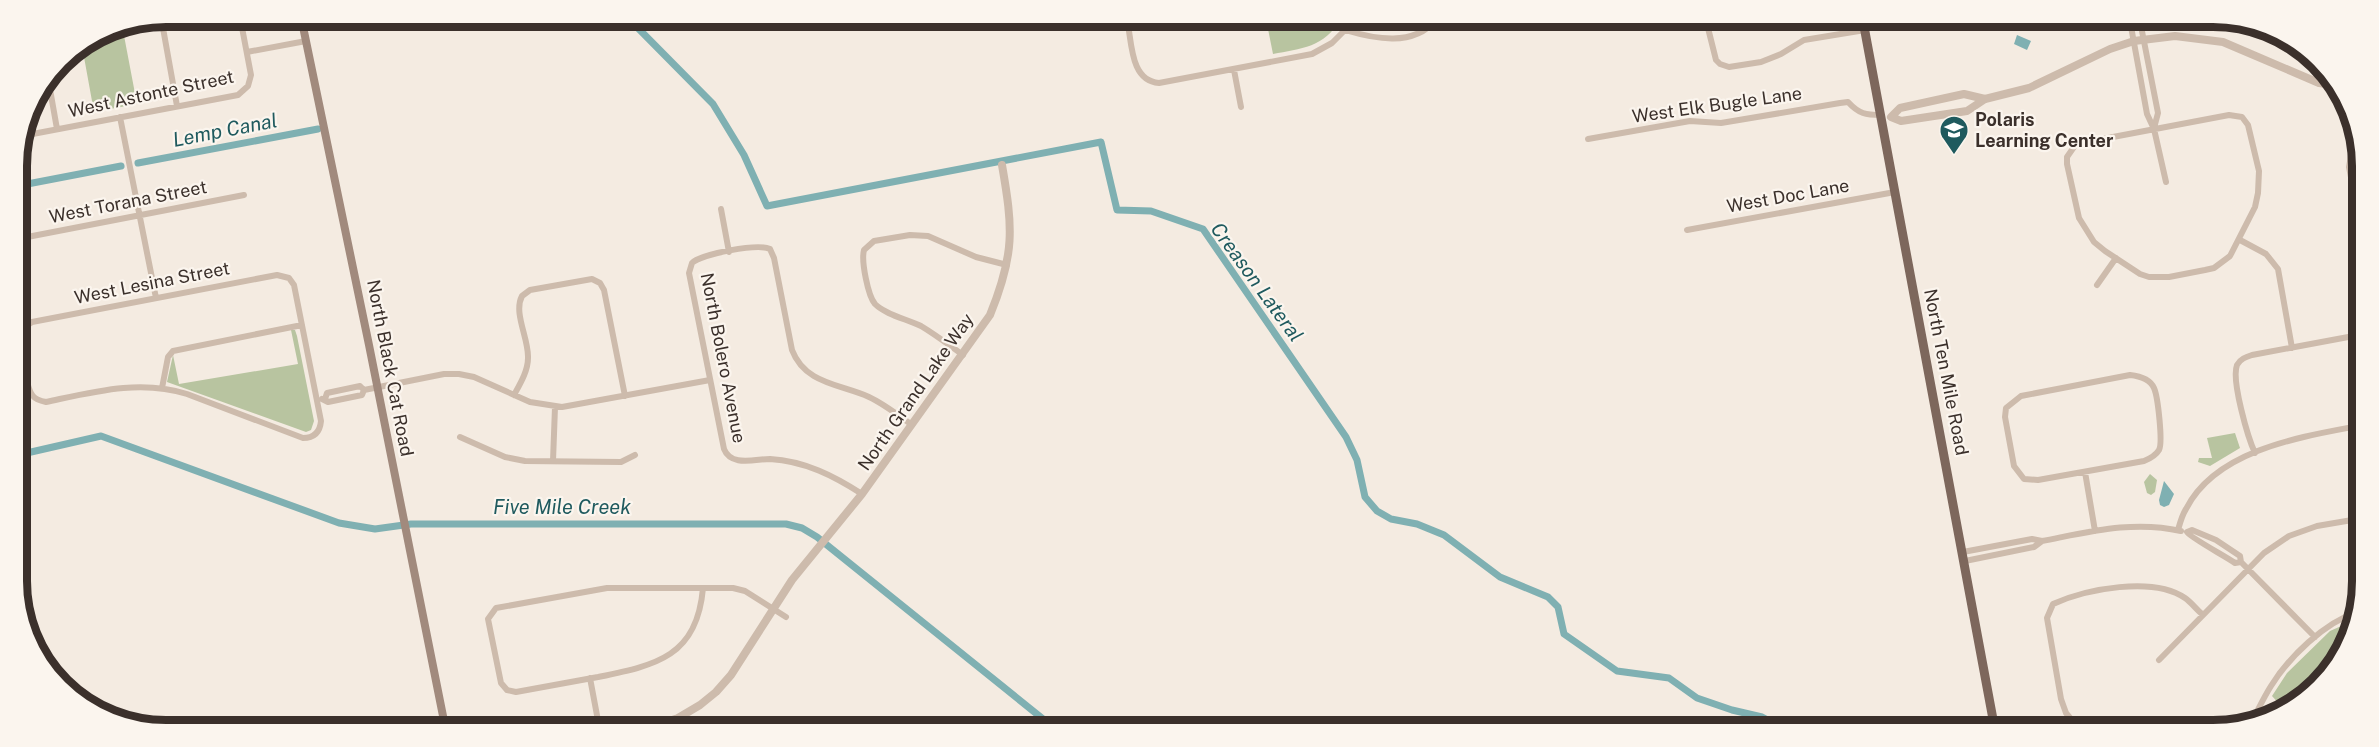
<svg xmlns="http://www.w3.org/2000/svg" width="2379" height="747" font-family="'Public Sans',sans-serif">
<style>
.green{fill:#b8c4a0}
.water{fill:#7fb0b2}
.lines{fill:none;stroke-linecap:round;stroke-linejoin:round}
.canal{stroke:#7fb0b2;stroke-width:7}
.minor{stroke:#cdbbac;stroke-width:6}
.tertiary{stroke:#cdbbac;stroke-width:8}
.secondary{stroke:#a18a7d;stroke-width:8}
.primary{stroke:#7d675c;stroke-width:9}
.labels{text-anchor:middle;stroke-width:4.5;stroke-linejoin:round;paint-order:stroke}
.street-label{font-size:18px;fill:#3b302b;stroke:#fbf5ee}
.poi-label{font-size:18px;font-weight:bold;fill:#3b302b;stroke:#fbf5ee;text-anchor:start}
.water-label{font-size:20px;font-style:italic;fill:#1f5a5e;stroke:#fbf5ee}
.rim{fill:none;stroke:#3b302b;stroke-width:8}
</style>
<rect width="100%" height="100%" fill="#f4ebe1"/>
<!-- green -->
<path class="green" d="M1266 19H1340C1326 47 1300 49 1273 54Z
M122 25 137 104 94 112 82 46 109 28Z
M291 330H295L297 336 314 421 311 430 306 432 167 382 173 355 179 384 298 364Z
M2235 433 2240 448 2210 466 2198 462 2199 458H2212L2207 438Z
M2150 474 2157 480 2155 492 2151 495 2147 493 2144 482Z
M2357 619 2337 665 2304 699 2283 708 2272 696 2287 673 2330 631Z"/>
<!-- water -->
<path class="water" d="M2017 35 2031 41 2027 50 2014 44Z
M2164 481 2174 494 2169 505 2164 507 2160 505 2159 500Z"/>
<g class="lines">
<!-- canal -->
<path class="canal" d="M628 18 713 104 744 155 767 206 1101 142 1117 210 1151 211 1203 229 1346 437 1357 460 1365 497 1377 511 1391 519 1417 524 1444 535 1500 577 1548 597 1558 607 1564 634 1617 671 1669 678 1697 698 1732 710 1762 717 1784 729
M138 163 318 129
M17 186 121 166
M18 455 101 436 339 523 375 529 411 524H786L802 528 817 537 1053 727
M1895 729H1905"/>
<!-- minor -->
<path class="minor" d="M161 17 177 106
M1127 19C1132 42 1130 81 1159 83L1312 54 1332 43 1345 30C1375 39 1413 47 1436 20
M2130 21 2147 114 2154 129 2166 182
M2140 21 2158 113 2154 128
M1707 24 1716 60 1720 64 1729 67 1761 62 1781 54 1804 40 1865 30
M1345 30 1349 19
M247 52 306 41
M1234 70 1241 107
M48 78 57 129
M2229 115 2242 117 2248 125 2259 171 2258 193 2255 207 2230 256 2214 268 2205 270 2169 277H2149L2140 274 2105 251 2094 242 2079 218 2067 164V157L2076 144Z
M120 117 156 298
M22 136 238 95 248 86 251 75 240 17
M1588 139 1690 121 1721 123 1840 103 1848 102C1859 114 1866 115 1881 115
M721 209 729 252
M2359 219 2349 167 2351 156 2360 150
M1687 230 1895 192
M17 239 244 195
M2240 240 2266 254 2278 269 2292 348
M277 275 289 278 294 285 321 421C320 432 314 438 303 438L187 394C140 379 93 392 46 402 41 401 36 400 33 396 26 389 18 338 22 329L32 322Z
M2097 285 2116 258
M963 355C949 345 936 335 921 326 907 319 886 315 875 304 868 296 861 261 864 250L874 241 910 235 928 236 976 257 1007 265
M2130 375C2139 376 2150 379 2154 388 2158 397 2163 443 2159 450 2156 455 2149 459 2144 461L2038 480 2024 479 2014 466 2005 417 2006 408 2021 396Z
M162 388 168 357 173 351 302 325
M514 395C520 384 528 371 528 358 529 339 513 313 522 296L530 290 592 279 600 283 604 290 625 396
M322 399 328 402 362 395 364 390
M325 399 327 393 360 386 364 390 444 374H459L474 377 530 402 562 407 710 380
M460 437 505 457 525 461 621 462 635 455
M2255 453C2248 438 2231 380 2237 365 2240 359 2246 357 2252 355L2359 335
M553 461 555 407
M2085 472 2095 531
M862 494C834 476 805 461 770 459 755 459 731 467 724 449L689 273 692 263C701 254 758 243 770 249L774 258 792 350C805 384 840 384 869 397 884 404 898 415 912 425
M2178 530C2180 523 2182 515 2186 509 2216 450 2300 437 2358 426
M2042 541C2089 532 2133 520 2181 531
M1963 552 2032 539 2042 541 2034 547 1965 561
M2241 562 2235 563C2227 557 2189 537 2187 532L2192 530 2216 540 2240 556 2241 562 2315 637
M703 588C697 657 656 665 598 677 571 682 544 687 516 692L507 690 501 683 488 619 496 608 607 588H733L745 591 786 617
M2159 660 2264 553 2289 536 2317 526 2358 519
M590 678 599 726
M2253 719C2259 708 2264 697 2271 686 2289 657 2324 623 2357 612
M2080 730 2066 713 2061 699 2047 618 2053 604C2086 589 2153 576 2185 598 2191 602 2196 609 2202 614"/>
<!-- tertiary -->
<path class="tertiary" d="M1985 99 1964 94 1900 108 1891 117 1901 121 1967 111 1985 99 2029 88 2110 49 2134 41 2175 36 2223 42 2319 83 2334 85
M630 726 641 724 650 727
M652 727 678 718 700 705 716 692 731 675 792 580 862 494 990 315C1015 254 1013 228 1002 165"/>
<!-- secondary -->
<path class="secondary" d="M301 17 369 345 445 726"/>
<!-- primary -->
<path class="primary" d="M1863 21 1995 730"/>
</g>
<!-- icons -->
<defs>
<g id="school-pin" transform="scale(1.5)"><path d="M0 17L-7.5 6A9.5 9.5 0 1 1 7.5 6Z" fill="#1f5a5e" stroke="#fbf5ee"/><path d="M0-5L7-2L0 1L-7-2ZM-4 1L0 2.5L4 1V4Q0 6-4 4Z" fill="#fff"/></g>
</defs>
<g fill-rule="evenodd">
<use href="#school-pin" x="1954" y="130"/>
</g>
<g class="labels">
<!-- street labels -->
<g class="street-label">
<text transform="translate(151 94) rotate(-12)" y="6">West Astonte Street</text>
<text transform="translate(1717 105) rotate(-8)" y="6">West Elk Bugle Lane</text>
<text transform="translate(1788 196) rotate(-10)" y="6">West Doc Lane</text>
<text transform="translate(128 202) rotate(-11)" y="6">West Torana Street</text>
<text transform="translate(152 283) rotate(-11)" y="6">West Lesina Street</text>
<text transform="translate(723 358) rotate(79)" y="6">North Bolero Avenue</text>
<text transform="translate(390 368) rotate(79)" y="6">North Black Cat Road</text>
<text transform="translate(1946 372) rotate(79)" y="6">North Ten Mile Road</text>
<text transform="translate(916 392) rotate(-55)" y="6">North Grand Lake Way</text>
</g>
<!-- poi labels -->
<g class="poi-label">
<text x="1975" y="126">Polaris<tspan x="1975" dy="21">Learning Center</tspan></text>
</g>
<!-- water labels -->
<g class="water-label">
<text transform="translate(225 130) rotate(-11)" y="7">Lemp Canal</text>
<text transform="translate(1257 282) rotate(54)" y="7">Creason Lateral</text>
<text x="562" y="514">Five Mile Creek</text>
</g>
</g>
<!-- crop -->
<path d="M0 0H2379V747H0ZM166 27H2213A139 139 0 0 1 2352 166V581A139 139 0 0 1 2213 720H166A139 139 0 0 1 27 581V166A139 139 0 0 1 166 27Z" fill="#fbf5ee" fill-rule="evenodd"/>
<path class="rim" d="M166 27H2213A139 139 0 0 1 2352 166V581A139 139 0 0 1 2213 720H166A139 139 0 0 1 27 581V166A139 139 0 0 1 166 27Z"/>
</svg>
